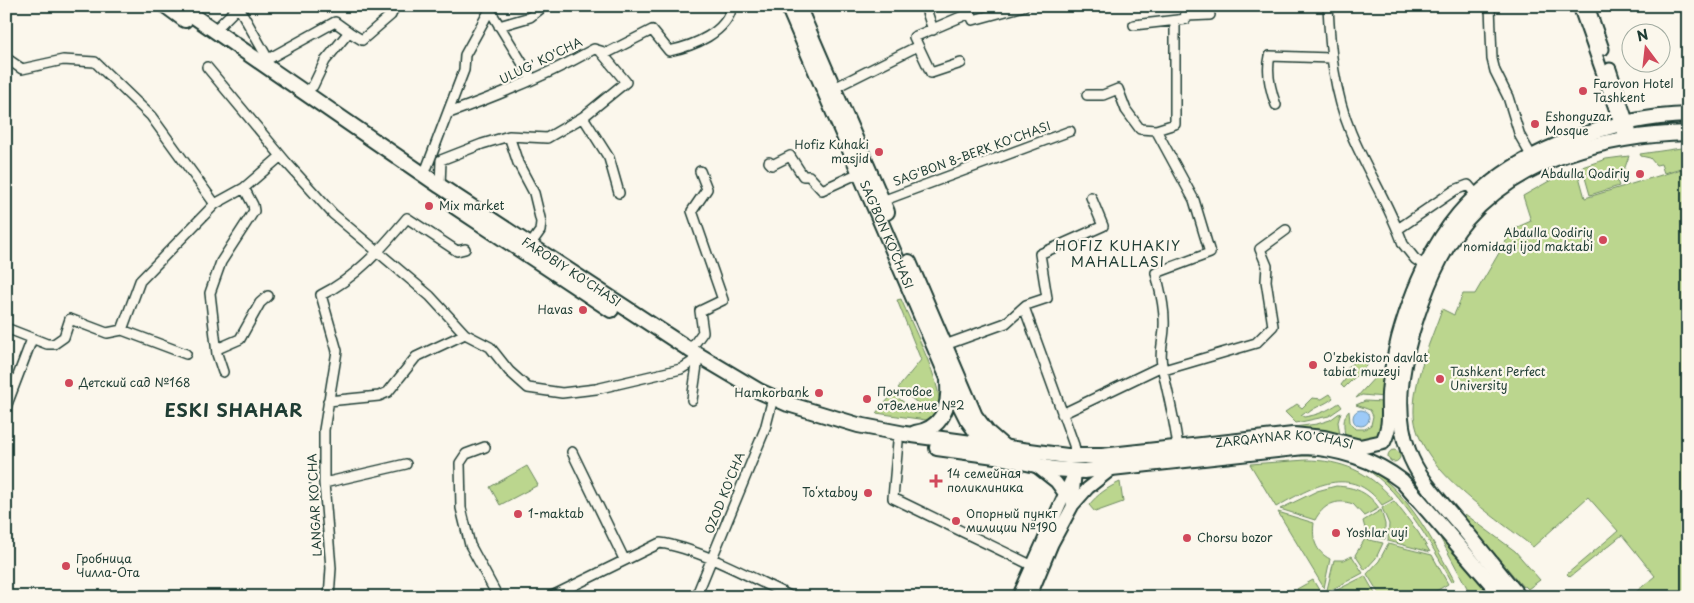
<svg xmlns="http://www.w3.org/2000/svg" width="1694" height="603" font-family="'Playpen Sans',sans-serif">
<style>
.green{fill:#bbd68e;stroke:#6d8a61}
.water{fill:#9dcaf7;stroke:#6b92a9}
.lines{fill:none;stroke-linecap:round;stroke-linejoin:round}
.street-casing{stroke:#1f3d34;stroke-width:12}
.secondary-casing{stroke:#1f3d34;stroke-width:15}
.primary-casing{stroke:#1f3d34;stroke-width:18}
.street{stroke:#fbf7ec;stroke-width:9}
.secondary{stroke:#fbf7ec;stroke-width:11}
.primary{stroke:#fbf7ec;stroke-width:14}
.poi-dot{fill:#d1495b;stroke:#fbf7ec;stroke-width:2}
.labels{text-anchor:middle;stroke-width:4.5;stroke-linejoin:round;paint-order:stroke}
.street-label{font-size:12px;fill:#1f3d34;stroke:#fbf7ec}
.poi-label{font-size:12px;fill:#1f3d34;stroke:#fbf7ec;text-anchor:start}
.neighbourhood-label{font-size:14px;letter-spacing:1px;fill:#1f3d34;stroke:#fbf7ec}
.district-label{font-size:18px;font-weight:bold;letter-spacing:1px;fill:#1f3d34;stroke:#fbf7ec}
</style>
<rect width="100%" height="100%" fill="#fbf7ec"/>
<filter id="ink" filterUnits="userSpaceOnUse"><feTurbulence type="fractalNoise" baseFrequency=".02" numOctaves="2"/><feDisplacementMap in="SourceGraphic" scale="10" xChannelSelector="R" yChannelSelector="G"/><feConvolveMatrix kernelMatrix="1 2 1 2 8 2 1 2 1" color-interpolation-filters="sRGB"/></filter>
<g filter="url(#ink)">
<!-- green -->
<path class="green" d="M1688 147V166L1664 173 1661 164 1656 165 1650 158 1641 156 1640 154Z
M1629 156 1622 176 1616 178 1619 186 1590 195 1582 167 1606 159Z
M1688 167V597H1630L1655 576 1622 535 1570 577 1567 574 1618 531 1588 497 1533 547C1492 514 1411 465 1414 408 1415 375 1431 340 1442 309L1454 315 1463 294H1475L1513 229 1531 221 1523 196 1558 176 1577 169 1585 198Z
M901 299C911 323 938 376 939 399 940 410 936 417 926 420L876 413 893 394 919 414 924 408 898 388 921 360 897 300Z
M1365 353 1367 356 1366 366 1344 388 1341 385 1348 376V367Z
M1377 375 1384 376V397L1362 395 1356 398Z
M1330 394 1333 398C1325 405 1316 406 1308 413L1305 412 1301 415 1304 417C1318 415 1327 411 1339 403L1342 407 1329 416 1296 423 1285 412 1297 404 1302 408 1312 398 1322 399Z
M1365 401 1383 402 1384 417 1380 434 1366 442 1345 436C1344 427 1342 418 1349 411L1350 422 1355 429H1365L1371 425 1373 416 1370 410 1356 405Z
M1341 412 1338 422 1340 435 1294 429V427L1317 424 1330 420Z
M1388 456a6 6 0 1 1 12 0a6 6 0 1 1-12 0Z
M1299 453C1310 454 1323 453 1334 455 1395 466 1427 530 1454 580L1452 582C1431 544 1397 481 1356 464 1338 457 1319 456 1300 456Z
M1306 460C1342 460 1369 472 1393 499L1382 505C1351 463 1312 487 1276 507L1250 464Z
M527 466 538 485 500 505 490 487Z
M1120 482 1123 502 1095 512 1089 505C1098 494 1107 488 1120 482Z
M1336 486C1355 487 1368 492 1379 508L1364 516 1353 504C1336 498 1323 505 1315 520L1280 509 1317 491Z
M1394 501 1418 532 1430 552 1388 541 1389 524 1382 508Z
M1381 510 1385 524V539L1367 536 1363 521Z
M1278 512 1314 523C1312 539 1315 551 1330 559L1324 588Z
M1465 514 1515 551 1540 580 1528 589 1525 586 1523 587 1463 516Z
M1437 532 1447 540 1494 597H1472Z
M1365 539 1383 543 1376 558 1365 570 1355 555Z
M1388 544 1432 555 1448 584 1426 597H1381L1367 574 1379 561Z
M1352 556 1363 573 1329 591 1327 590 1334 560H1344Z
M1365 576 1377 597H1331L1329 594Z
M1313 580 1323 597H1301L1297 589Z"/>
<!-- water -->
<path class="water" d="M1353 418a8 8 0 1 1 16 0a8 8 0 1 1-16 0Z"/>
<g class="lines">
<!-- street casing -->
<g class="street-casing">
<path id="street" d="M238 6 268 59
M925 6 933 30
M1328 6C1330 50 1334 92 1351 133 1367 171 1390 206 1403 244L1415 259 1425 266
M1490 6 1492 59 1495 71 1508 97 1520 136 1532 157
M491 12 532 79
M1187 16 1210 15
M1134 25 1186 19 1185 6
M499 26 530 17 544 6
M214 31 238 7
M6 58 22 69 63 60 95 62 151 116 215 204
M261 63 335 22 349 32
M961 63 931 73 914 37 970 13 973 20 1024 6
M207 67 286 162 333 214 430 296 465 334 490 347 509 371 528 388 562 393 596 389 681 369 692 362 697 354
M834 88 918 46
M304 92 313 86 325 61 349 32 362 40 391 15 395 6
M1087 95H1103L1118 89 1126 110 1140 129 1156 130 1175 124V22
M1276 105C1270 89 1266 73 1270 56L1331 58
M449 113C499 95 548 75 594 49L607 53 652 30 669 51C693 46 727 33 732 6
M583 117 609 158 619 193
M1156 130 1194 200 1210 253 1156 273C1160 291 1165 308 1164 327 1164 340 1159 349 1162 365 1167 392 1175 420 1178 448
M509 136 518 163 534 193 541 222 540 231 530 245
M769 162 772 165 790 156 803 176H809L822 190 859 173
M424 175 464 70 465 55 492 6
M440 186 441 160 482 144 509 136 547 138 583 117 626 82 601 52
M882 201 1070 131
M1398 229 1455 190 1468 185 1479 198
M1024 307 1074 445 1076 457
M6 328 47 344H54L64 337 70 319 107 333 122 330 186 354
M122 330 140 281 215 204 244 188 281 156
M945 345 1006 323 1026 305 1047 298 1040 254 1103 226 1091 197
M217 349 240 339 260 303 268 296
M690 350 703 332 700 311 723 300 692 211 707 189 700 171
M1164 370 1256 343 1273 326 1266 281 1267 266 1260 249 1286 230
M223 372 217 354 210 293 221 262 254 211 253 205 244 188
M692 400 697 365
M328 401 379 396 388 392 416 357 465 334
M6 407 32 339
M1062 414 1162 366
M898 442 893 498 1031 565
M485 447 466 454 460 463 461 508 470 545 498 597
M572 452 624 559
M324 483 406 464
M329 597 331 568 324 483V430L337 351 321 295C356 278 382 248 407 218L457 251 465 249
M550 597 660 543C698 548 756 580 792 597
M696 597 765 429 773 398"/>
</g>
<!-- secondary casing -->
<g class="secondary-casing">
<path id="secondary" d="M1579 6 1623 131
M1588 6 1603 49
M1610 69 1630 130
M1037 467 1056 482 1064 493
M1073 505 1088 488 1112 469
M1018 597 1075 471
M1030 597 1052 544 1072 507 1075 476"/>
</g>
<!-- primary casing -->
<g class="primary-casing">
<g id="primary">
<path d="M166 6 185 20"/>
<path id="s1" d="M179 6 440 186 690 350 759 391 788 404 858 425 905 434 1067 456H1102L1293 435 1324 438 1360 447 1383 442C1392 423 1388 414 1389 394 1390 375 1395 356 1399 338 1427 237 1473 175 1573 139 1612 124 1647 116 1688 115"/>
<path id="s2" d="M788 6 956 397 967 419 986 446"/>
<path d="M798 6 887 212"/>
<path d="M454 206 611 310"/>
<path d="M909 262 975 416 987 432 1003 446"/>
<path d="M915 433C942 429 950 407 948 382"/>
<path d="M937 448 995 456 1054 469 1084 471 1304 447C1339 448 1375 460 1402 481L1503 597"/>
<path d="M1519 597C1498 572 1478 546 1457 521 1439 500 1417 477 1408 450 1394 411 1401 370 1412 331 1424 292 1439 252 1466 220 1521 157 1608 135 1688 133"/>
</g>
</g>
<!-- street -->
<use href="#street" class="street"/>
<!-- secondary -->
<use href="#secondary" class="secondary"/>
<!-- primary -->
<use href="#primary" class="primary"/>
</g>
</g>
<!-- markers -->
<g class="poi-dot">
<circle cx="1583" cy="91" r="5"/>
<circle cx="1535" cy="124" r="5"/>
<circle cx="879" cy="152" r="5"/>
<circle cx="1640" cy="174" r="5"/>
<circle cx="429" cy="206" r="5"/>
<circle cx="1603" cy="240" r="5"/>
<circle cx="583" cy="310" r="5"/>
<circle cx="1313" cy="365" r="5"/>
<circle cx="1440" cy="379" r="5"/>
<circle cx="69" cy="383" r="5"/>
<circle cx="819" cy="393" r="5"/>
<circle cx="867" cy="399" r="5"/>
<path d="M933.5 473.5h5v5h5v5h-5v5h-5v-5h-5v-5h5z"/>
<circle cx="868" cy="493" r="5"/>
<circle cx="518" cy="514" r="5"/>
<circle cx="956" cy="521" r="5"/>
<circle cx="1336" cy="533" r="5"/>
<circle cx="1187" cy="538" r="5"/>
<circle cx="66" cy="566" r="5"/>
</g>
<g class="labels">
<!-- street labels -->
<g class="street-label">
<text transform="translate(541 61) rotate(-26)" y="4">ULUG' KO'CHA</text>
<text transform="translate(972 154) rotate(-20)" y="4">SAG'BON 8-BERK KO'CHASI</text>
<text dy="4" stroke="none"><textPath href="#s2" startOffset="249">SAG’BON KO’CHASI</textPath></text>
<text dy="4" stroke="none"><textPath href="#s1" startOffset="474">FAROBIY KO'CHASI</textPath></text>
<text dy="4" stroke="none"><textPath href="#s1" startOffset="1231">ZARQAYNAR KO'CHASI</textPath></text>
<text transform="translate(725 493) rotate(-68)" y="4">OZOD KO'CHA</text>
<text transform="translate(315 505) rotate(-93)" y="4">LANGAR KO'CHA</text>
</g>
<!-- poi labels -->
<g class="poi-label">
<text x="1593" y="88">Farovon Hotel<tspan x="1593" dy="14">Tashkent</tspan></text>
<text x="1545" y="121">Eshonguzar<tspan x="1545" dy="14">Mosque</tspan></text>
<text x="869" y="149" text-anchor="end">Hofiz Kuhaki<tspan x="869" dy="14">masjid</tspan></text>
<text x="1630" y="178" text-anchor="end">Abdulla Qodiriy</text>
<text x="439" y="210">Mix market</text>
<text x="1593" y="237" text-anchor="end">Abdulla Qodiriy<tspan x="1593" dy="14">nomidagi ijod maktabi</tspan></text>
<text x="573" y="314" text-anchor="end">Havas</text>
<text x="1323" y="362">O'zbekiston davlat<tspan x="1323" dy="14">tabiat muzeyi</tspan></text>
<text x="1450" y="376">Tashkent Perfect<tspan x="1450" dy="14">University</tspan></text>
<text x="79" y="387">Детский сад №168</text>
<text x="877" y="396">Почтовое<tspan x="877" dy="14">отделение №2</tspan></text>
<text x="809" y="397" text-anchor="end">Hamkorbank</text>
<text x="947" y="478">14 семейная<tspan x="947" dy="14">поликлиника</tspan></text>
<text x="858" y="497" text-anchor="end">Toʻxtaboy</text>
<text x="528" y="518">1-maktab</text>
<text x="966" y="518">Опорный пункт<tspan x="966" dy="14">милиции №190</tspan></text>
<text x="1346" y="537">Yoshlar uyi</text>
<text x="1197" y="542">Chorsu bozor</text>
<text x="76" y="563">Гробница<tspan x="76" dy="14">Чилла-Ота</tspan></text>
</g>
<!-- neighbourhood labels -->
<g class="neighbourhood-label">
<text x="1118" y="251">HOFIZ KUHAKIY<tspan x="1118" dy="16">MAHALLASI</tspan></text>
</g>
<!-- district labels -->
<g class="district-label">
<text x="234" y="417">ESKI SHAHAR</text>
</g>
</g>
<!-- margin -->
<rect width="1694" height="603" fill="none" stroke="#fbf7ec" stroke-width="25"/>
<rect x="12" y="12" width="1669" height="578" fill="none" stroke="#1f3d34" stroke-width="2" filter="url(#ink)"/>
<!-- north arrow -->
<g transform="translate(1646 48) rotate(345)"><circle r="24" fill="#fbf7ec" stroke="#a3ada2"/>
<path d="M0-4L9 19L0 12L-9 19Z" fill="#d1495b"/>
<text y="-8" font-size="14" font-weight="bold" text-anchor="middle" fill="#1f3d34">N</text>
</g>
</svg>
